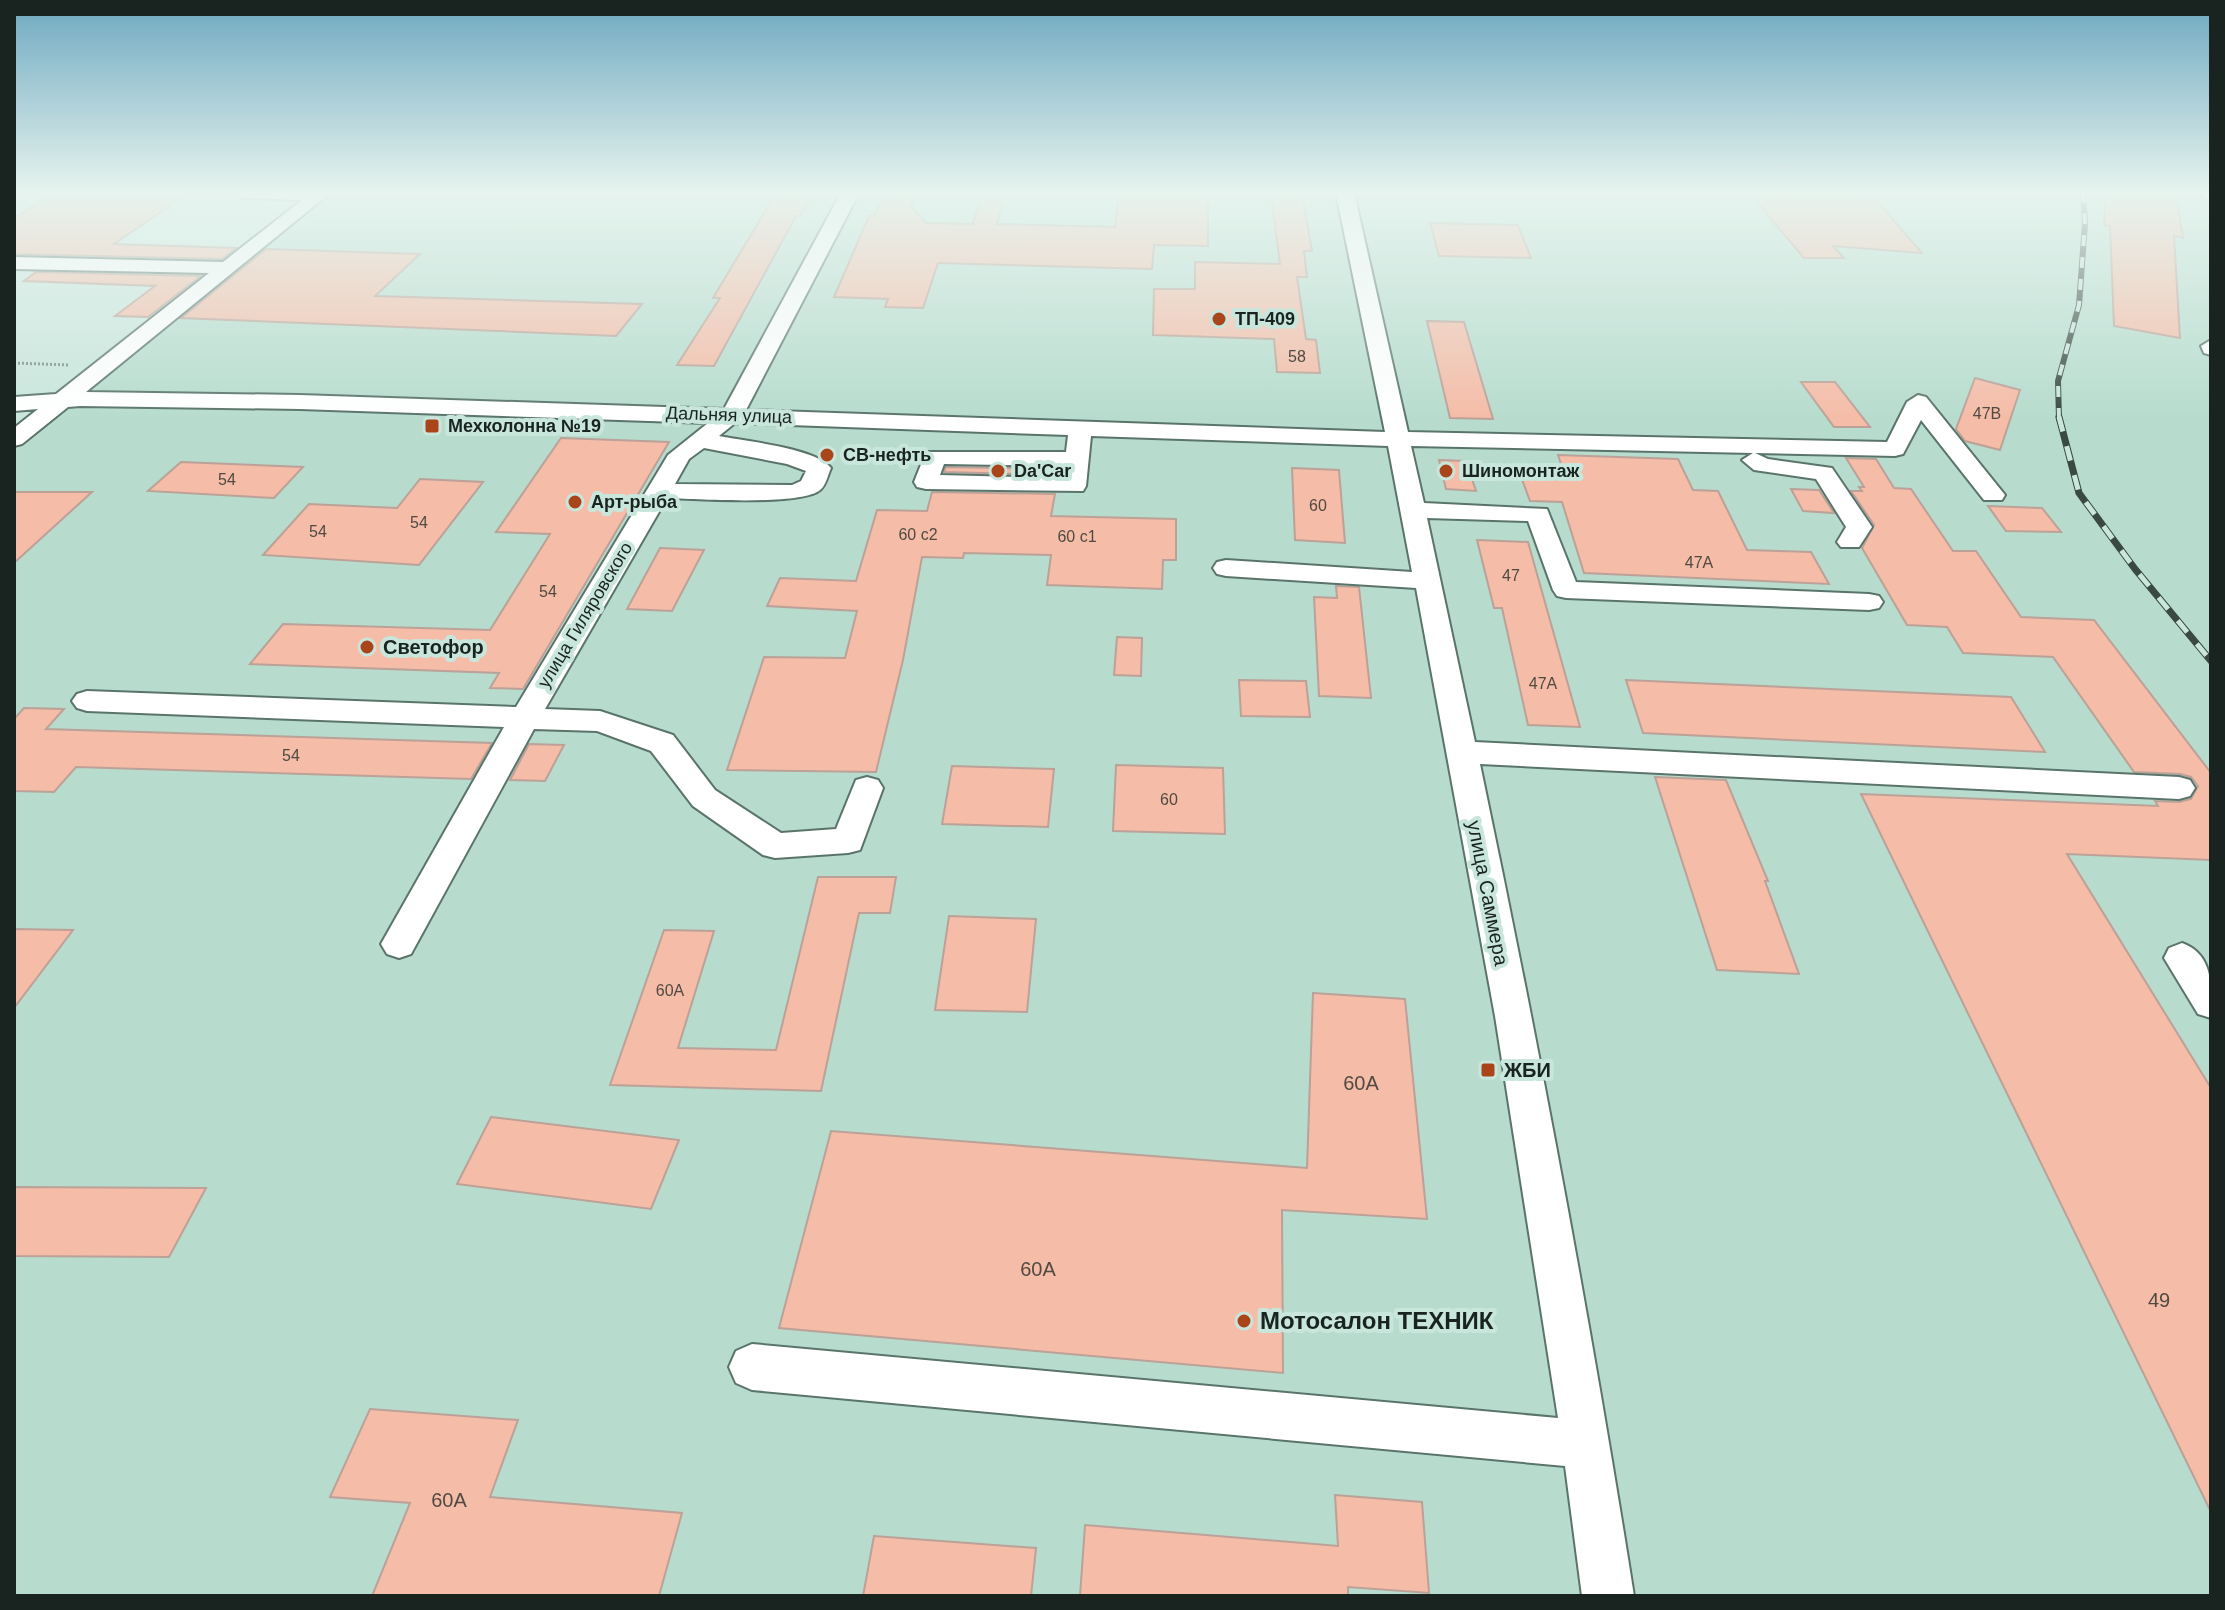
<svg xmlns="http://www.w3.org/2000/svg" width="2225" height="1610" font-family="Helvetica,sans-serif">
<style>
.built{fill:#b7dcce}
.building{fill:#f5bca7;stroke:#bba197;stroke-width:2}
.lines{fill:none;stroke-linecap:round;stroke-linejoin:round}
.minor-casing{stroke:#5a746b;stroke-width:4}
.path{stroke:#798e87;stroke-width:3;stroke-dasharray:2 2;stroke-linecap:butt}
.minor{fill:#fff;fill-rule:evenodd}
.rail-far1-casing{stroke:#3a4943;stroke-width:6}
.rail-casing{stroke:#3a4943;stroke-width:7}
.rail-far1{stroke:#c9e6dc;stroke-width:4;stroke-dasharray:11;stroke-linecap:butt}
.rail{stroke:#c9e6dc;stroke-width:5;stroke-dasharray:15;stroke-linecap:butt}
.poi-dot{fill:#aa441b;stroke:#c9e6dc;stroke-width:3}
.labels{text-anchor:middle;stroke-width:8;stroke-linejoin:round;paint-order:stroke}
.number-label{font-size:16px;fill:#504a42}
.far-poi-label{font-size:18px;font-weight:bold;fill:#192420;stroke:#c9e6dc;text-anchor:start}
.far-street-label{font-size:18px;fill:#192420;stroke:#c9e6dc}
.poi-label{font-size:20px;font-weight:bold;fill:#192420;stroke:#c9e6dc;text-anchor:start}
.street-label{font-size:20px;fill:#192420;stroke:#c9e6dc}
.near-number-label{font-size:20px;fill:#504a42}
.near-poi-label{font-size:24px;font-weight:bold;fill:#192420;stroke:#c9e6dc;text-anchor:start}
</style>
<rect width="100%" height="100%" fill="#c9e6dc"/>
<!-- built -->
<path class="built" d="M332 193H2211V1596H14V449L104 371Z"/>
<!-- building -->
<path class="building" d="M776 193H813L800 216H796L714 366 677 365 720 298H713Z
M885 193H917L911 206 926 223 973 224 982 193H1006L997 224 1115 227 1119 193H1208V246L1154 245 1152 269 938 263 923 308 885 307 888 299 834 297 869 216H874Z
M1271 193H1302L1312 251H1304L1307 277H1297L1306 339 1316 340 1320 373 1277 372 1274 339 1153 335 1154 289H1195V262L1280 264Z
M1749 193H1870L1922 253 1833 246 1844 258H1804Z
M2106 193H2176L2183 238 2174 236 2180 338 2114 326 2110 226 2104 225Z
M49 196 180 199 114 244 236 248 222 259 14 254V218Z
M1430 223 1518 225 1531 258 1439 256Z
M266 249 420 254 375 296 642 304 616 336 181 318Z
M36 272 201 276 148 317 115 316 155 286 24 281Z
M1427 321 1464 322 1493 419 1450 418Z
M1975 378 2020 390 2000 450 1965 441 1956 429Z
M1801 382H1835L1870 427H1834Z
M561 438 669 442 523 689 490 688 499 673 250 664 283 624 490 630 550 534 496 532Z
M1558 455 1678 459 1693 490 1718 491 1747 550 1811 552 1829 584 1584 573 1562 502 1530 501 1520 474 1565 476Z
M1846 458 1876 459 1894 488 1911 489 1953 551H1976L2021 617 2094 620 2211 773V860L2067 854 2211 1088V1512L1861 794 2158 806 2155 801 2179 802 2191 799 2198 786 2191 777 2180 774 2134 772 2053 657 1963 653 1947 627 1907 625 1862 548 1874 525 1851 491H1862L1859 487H1864Z
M1439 460 1466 461 1476 491 1446 489Z
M181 462 303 467 274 498 148 491Z
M946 467 1060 469 1059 475 944 472Z
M1292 468 1339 470 1345 543 1295 540Z
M420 479 483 482 419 565 263 555 309 504 397 508Z
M1791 489 1819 490 1834 513 1803 511Z
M14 492H92L14 563Z
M932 492 1055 494 1051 516 1176 519V560H1163L1162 589 1047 585 1051 555 964 553 963 558 922 557 903 660 876 772 727 770 764 657 845 658 857 611 767 606 780 578 856 581 877 510 927 511Z
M1988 506 2042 508 2061 532 2006 531Z
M1477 540 1528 542 1580 727 1528 725 1502 608H1494Z
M660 548 704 550 672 611 627 609Z
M1336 586 1359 587 1371 698 1319 696 1314 597 1337 598Z
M1117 637 1142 638 1141 676 1114 675Z
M1239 680 1306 681 1310 717 1241 716Z
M1626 680 2011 697 2045 752 1643 733Z
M24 708 64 709 46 729 492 743 471 779 76 767 54 792 14 791V719Z
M529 744 564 745 545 781 510 780Z
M1116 765 1223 768 1225 834 1113 831Z
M952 766 1054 769 1048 827 942 824Z
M1655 777 1726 780 1768 881H1765L1799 974 1717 970Z
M818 877H896L890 913H859L821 1091 610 1085 664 930 714 931 678 1048 776 1050Z
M949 916 1036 919 1027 1012 935 1010Z
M14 929 73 930 14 1008Z
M1313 993 1405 999 1427 1219 1282 1210 1283 1373 779 1328 831 1131 1307 1168Z
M491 1117 679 1140 651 1209 457 1184Z
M14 1187 206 1188 169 1257 14 1256Z
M370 1409 518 1420 490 1497 682 1513 659 1596H372L410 1503 330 1497Z
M1335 1495 1422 1502 1429 1593 1348 1587V1596H1080L1085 1525 1338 1546Z
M874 1536 1036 1548 1031 1596H863Z"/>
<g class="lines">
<!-- minor casing -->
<g class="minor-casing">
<path id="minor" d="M234 193H330L86 392 300 395 724 409 841 193H859L746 410 1385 432 1336 193H1354L1408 432 1887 442 1907 402 1918 395 1926 397 2005 495 2002 500H1984L1921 420 1903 454 1895 456 1755 453 1768 459 1832 468 1872 527 1859 547H1841L1837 542 1846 527 1816 479 1754 470 1742 460 1753 453 1411 446 1424 503 1547 509 1576 582 1869 594 1879 596 1883 602 1879 608 1869 610 1566 598 1557 596 1553 590 1528 521 1427 518 1475 742 2179 777 2190 780 2195 788 2190 796 2179 799 1480 764C1538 1040 1590 1317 1634 1596H1582L1565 1466 752 1390 736 1383 729 1367 736 1351 752 1344 1558 1418 1495 1016 1416 588 1226 576 1217 574 1213 568 1217 562 1226 560 1412 572 1388 446 1091 436 1086 486 1083 491 926 489 917 487 914 482 926 452H1066L1068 435 735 423 719 436C744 441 816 448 831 468 828 474 826 486 820 490 802 506 695 499 667 498L545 709 600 711 673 735 715 790 781 833 836 829 856 780 867 777 878 780 883 788 860 850 848 853 775 858 763 855 693 806 651 751 597 731 534 729 411 954 399 958 387 954 381 944 504 727 87 711 77 708 72 701 77 694 87 691 516 707 668 455 708 423 300 409 80 406 68 407 22 444 14 446V428L38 409 14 411V397L56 394 209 273 14 269V257L223 262 302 200 243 198ZM704 448 787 464 806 471 801 481 792 485 675 484 689 459ZM944 464 1064 466 1063 478 940 475Z
M2198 193H2211V202Z
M2211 340V355L2204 353 2201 346Z
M2182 943C2215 955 2211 989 2211 1018L2198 1014 2164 958 2169 948Z"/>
</g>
<!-- path -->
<path class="path" d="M14 363 69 365"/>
<!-- minor -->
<use href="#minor" class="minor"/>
<!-- rail-far1 casing -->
<g class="rail-far1-casing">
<path id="rail-far1" d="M2059 419 2058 381 2079 305 2085 223 2083 193"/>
</g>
<!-- rail casing -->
<g class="rail-casing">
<path id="rail" d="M2059 417 2079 493 2135 569 2211 661"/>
</g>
<!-- rail-far1 -->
<use href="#rail-far1" class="rail-far1"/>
<!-- rail -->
<use href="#rail" class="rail"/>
</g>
<!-- sky -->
<linearGradient id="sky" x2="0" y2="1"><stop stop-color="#6ea8bf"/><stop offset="0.46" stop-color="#e7f4ef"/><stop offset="1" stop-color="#e7f4ef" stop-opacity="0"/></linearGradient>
<rect width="2225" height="419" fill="url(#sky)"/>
<!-- markers -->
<g class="poi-dot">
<circle cx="1219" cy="319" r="8"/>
<rect x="424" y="418" width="16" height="16" rx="4"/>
<circle cx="827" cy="455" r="8"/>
<circle cx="998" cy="471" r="8"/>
<circle cx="1446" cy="471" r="8"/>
<circle cx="575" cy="502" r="8"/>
<circle cx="367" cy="647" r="8"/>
<rect x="1480" y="1062" width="16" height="16" rx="4"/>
<circle cx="1244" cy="1321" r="8"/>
</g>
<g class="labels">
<!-- number labels -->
<g class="number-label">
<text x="1297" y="362">58</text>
<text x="1987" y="419">47В</text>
<text x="227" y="485">54</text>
<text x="1318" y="511">60</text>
<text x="419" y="528">54</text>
<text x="318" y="537">54</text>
<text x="918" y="540">60 с2</text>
<text x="1077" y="542">60 с1</text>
<text x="1699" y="568">47А</text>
<text x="1511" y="581">47</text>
<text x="548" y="597">54</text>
<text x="1543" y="689">47А</text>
<text x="291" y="761">54</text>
<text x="1169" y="805">60</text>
<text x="670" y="996">60А</text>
</g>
<!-- far-poi labels -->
<g class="far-poi-label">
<text x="1235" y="325">ТП-409</text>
<text x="448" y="432">Мехколонна №19</text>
<text x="843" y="461">СВ-нефть</text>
<text x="1014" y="477">Da'Car</text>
<text x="1462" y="477">Шиномонтаж</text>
<text x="591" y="508">Арт-рыба</text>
</g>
<!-- far-street labels -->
<g class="far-street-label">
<text transform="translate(729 415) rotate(2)" y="6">Дальняя улица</text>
<text transform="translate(585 615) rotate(-59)" y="6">улица Гиляровского</text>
</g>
<!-- poi labels -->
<g class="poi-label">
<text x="383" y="654">Светофор</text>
<text x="1504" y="1077">ЖБИ</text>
</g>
<!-- street labels -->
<g class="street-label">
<text transform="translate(1488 893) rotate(79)" y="7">улица Саммера</text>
</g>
<!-- near-number labels -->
<g class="near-number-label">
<text x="1361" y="1090">60А</text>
<text x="1038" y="1276">60А</text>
<text x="2159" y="1307">49</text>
<text x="449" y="1507">60А</text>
</g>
<!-- near-poi labels -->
<g class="near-poi-label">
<text x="1260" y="1329">Мотосалон ТЕХНИК</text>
</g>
</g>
<!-- border -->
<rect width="2225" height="1610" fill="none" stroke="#192420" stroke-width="32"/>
</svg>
